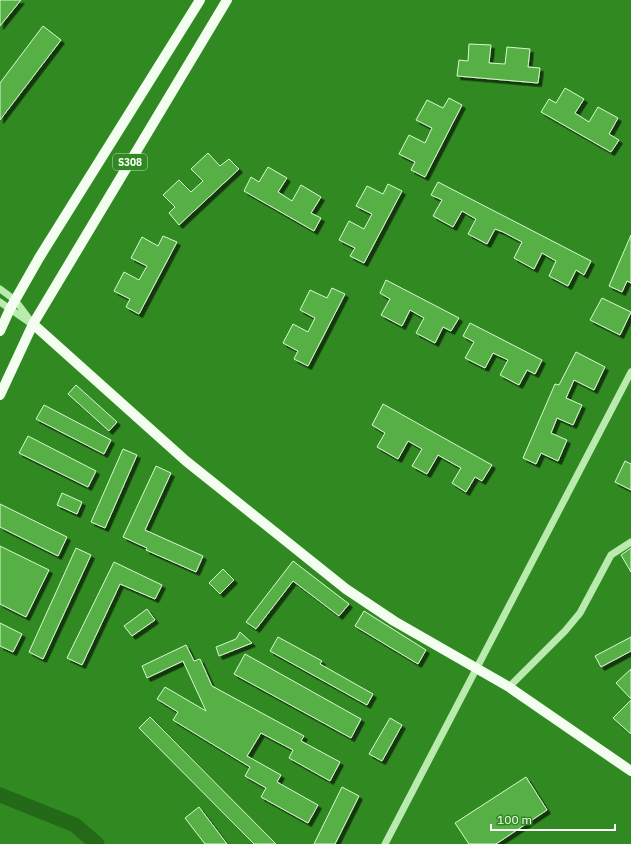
<svg xmlns="http://www.w3.org/2000/svg" width="631" height="844" font-family="'IBM Plex Sans',sans-serif">
<style>
.lines{fill:none;stroke-linecap:round;stroke-linejoin:round}
.river{stroke:#236917;stroke-width:15}
.building{fill:#57b045;stroke:#d8f8d2;filter:url(#shadow)}
.minor{stroke:#b8ebad;stroke-width:7}
.major{stroke:#f3fef1;stroke-width:10}
.labels{text-anchor:middle;stroke-width:4;stroke-linejoin:round;paint-order:stroke}
.shield{fill:#318a21;stroke:#c1dcbc;stroke-width:1}
.shield-label{font-size:10px;font-weight:bold;fill:#fff}
</style>
<defs>
<filter id="shadow"><feDropShadow dx="3.5" dy="3.5" stdDeviation="0" flood-color="#0009"/></filter>
</defs>
<rect width="100%" height="100%" fill="#318a21"/>
<g class="lines">
<!-- river -->
<path class="river" d="M0 795 75 825 97 844"/>
</g>
<!-- building -->
<path class="building" d="M0 0H21L0 26Z
M43 26 61 40 0 120V83Z
M469 44 491 45 489 63 505 64 507 47 530 49 528 67 540 68 538 83 457 76 459 60 468 61Z
M565 88 584 99 575 113 589 122 598 107 618 118 609 134 619 140 611 152 541 112 549 99 556 103Z
M449 98 462 105 425 177 411 170 415 162 399 154 409 135 425 143 432 128 416 120 427 100 443 108Z
M208 153 220 166 229 159 239 169 179 225 169 213 175 207 163 195 179 180 191 192 203 181 191 169Z
M268 167 287 178 278 192 292 201 301 185 321 197 311 213 321 218 314 231 244 191 251 177 259 182Z
M438 182 591 261 584 275 576 270 568 286 549 276 556 261 542 253 534 269 514 258 522 242 503 232 495 229 487 244 468 234 476 219 462 211 453 227 433 216 442 200 431 195Z
M388 184 402 191 364 263 350 256 355 248 339 240 349 221 364 229 372 214 356 206 367 186 383 194Z
M631 235V283L627 281 622 292 609 286Z
M163 236 177 242 139 314 126 307 130 299 114 291 124 272 139 280 147 266 131 258 142 237 158 246Z
M386 280 459 318 451 331 443 327 435 343 416 333 424 318 410 310 402 326 381 315 390 299 380 293Z
M332 288 345 294 308 366 294 359 298 351 283 343 293 324 308 332 315 318 300 310 310 290 327 298Z
M602 298 631 312 620 335 590 320Z
M470 323 542 360 535 374 527 370 519 385 500 375 508 360 493 353 485 368 465 358 474 342 463 336Z
M576 352 605 367 594 390 574 380 566 398 582 405 573 425 557 418 551 433 567 440 558 461 541 453 536 464 523 458 555 384 559 385Z
M76 385 117 422 109 431 68 394Z
M383 404 492 465 482 481 475 477 466 492 452 483 461 468 438 455 427 474 412 466 422 449 408 441 398 459 377 447 385 433 372 425Z
M44 405 111 440 104 454 36 419Z
M28 436 96 471 88 487 19 453Z
M123 449 137 455 105 528 91 522Z
M625 461 631 464V490L615 482Z
M156 466 171 473 145 530 203 556 196 572 146 550 147 548 123 537Z
M62 493 82 502 77 514 57 505Z
M0 504 67 537 58 556 0 527Z
M0 546 49 570 26 617 0 604Z
M76 548 91 555 43 659 29 652Z
M631 548V572L621 555Z
M293 561 349 604 339 616 293 581 256 629 246 622Z
M114 562 162 585 155 599 120 584 82 665 67 658Z
M223 569 234 580 220 594 209 583Z
M147 609 155 620 132 636 124 626Z
M364 611 426 650 418 664 355 626Z
M0 623 22 634 13 652 0 646Z
M240 632 252 643 219 656 216 647 236 639Z
M278 637 322 661 320 664 373 694 367 705 270 651Z
M631 637V651L601 667 595 656Z
M186 645 194 661 200 659 212 686 304 736 301 741 340 762 330 781 289 758 293 750 261 733 247 756 281 775 277 782 318 805 308 823 261 797 266 788 245 776 250 767 173 720 178 712 157 699 165 687 206 711 183 661 147 678 142 666Z
M245 654 361 719 351 738 234 674Z
M631 669V699L616 683Z
M631 700V734L613 718Z
M150 717 276 844H254L139 728Z
M390 718 402 725 382 761 369 754Z
M526 777 547 810 496 844H469L455 823Z
M342 787 359 796 335 844H314Z
M199 807 227 844H205L185 818Z"/>
<g class="lines">
<!-- minor -->
<path class="minor" d="M0 289 15 300 33 324
M0 302 10 309 29 322
M509 687 565 631 580 613 611 555 631 542
M385 844 631 372"/>
<!-- major -->
<path class="major" d="M33 324 186 461 346 589 394 621 509 687 631 771
M0 331 10 309 39 258 200 0
M0 395 33 324 227 0"/>
</g>
<g class="labels">
<!-- shield labels -->
<rect class="shield" x="113" y="154" width="34" height="16" rx="3"/>
<g class="shield-label">
<text x="130" y="166">S308</text>
</g>
</g>
<!-- scale -->
<path d="M491 824v6h124v-6" fill="none" stroke="#ffffff" stroke-width="2"/>
<text x="497" y="824" font-size="12" fill="#ffffff" stroke="#318a21" stroke-width="3" paint-order="stroke">100 m</text>
</svg>
